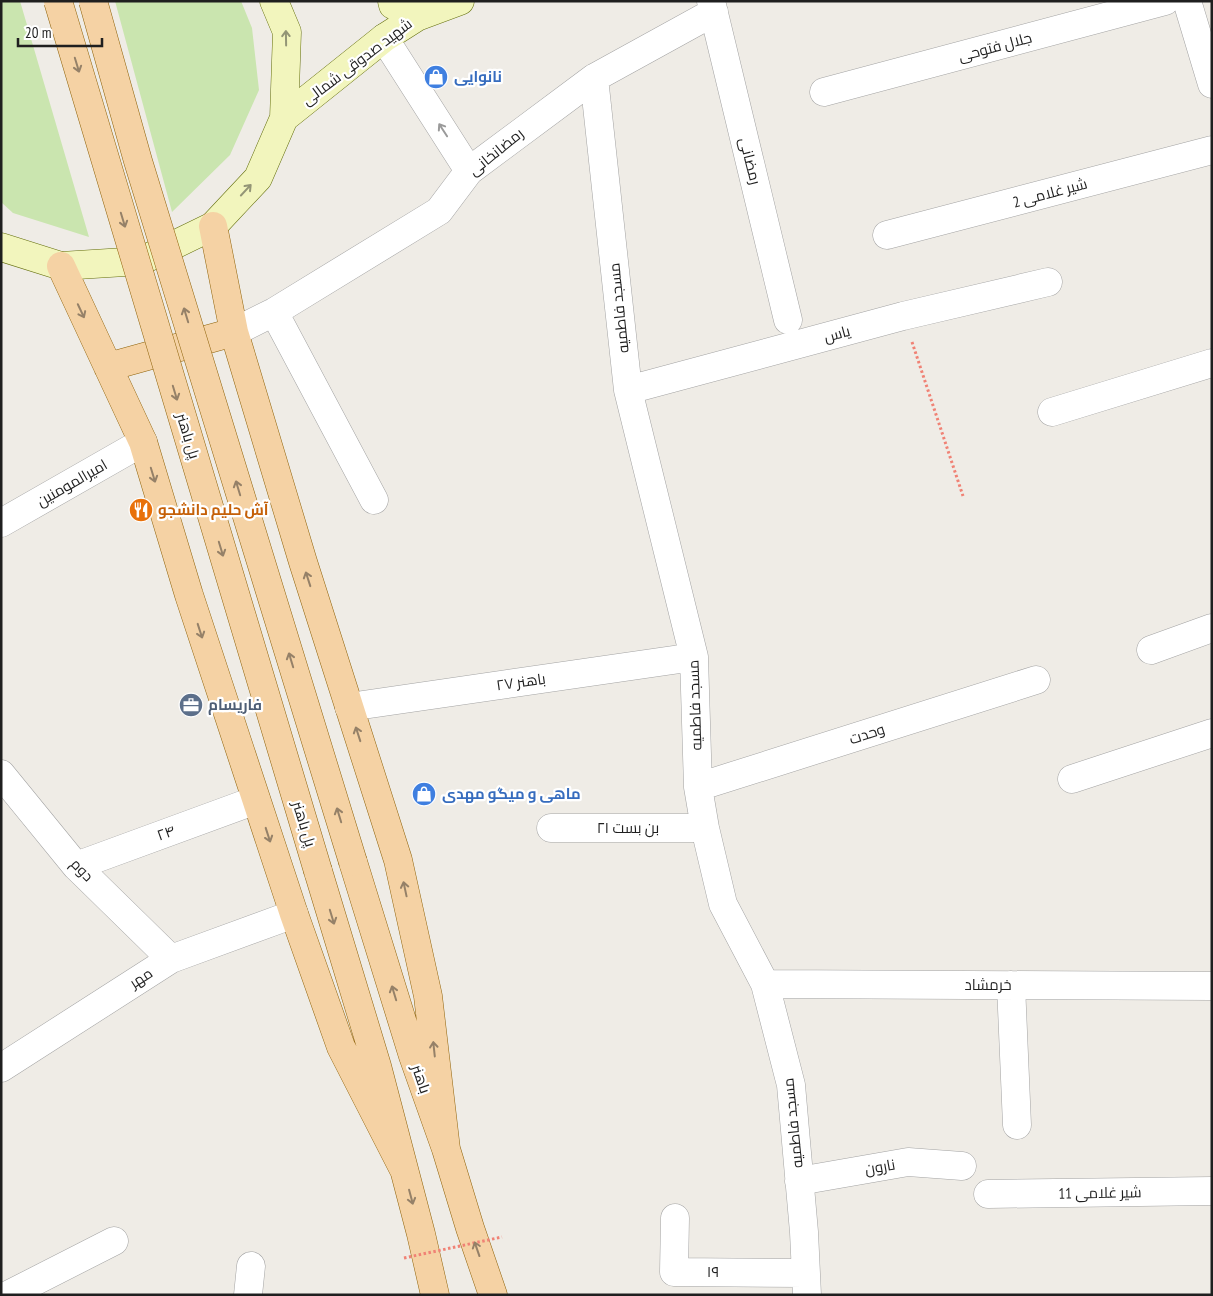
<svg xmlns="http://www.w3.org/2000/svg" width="1213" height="1296" font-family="'PT Sans Narrow',Cairo,sans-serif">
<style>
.grass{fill:#cae5af}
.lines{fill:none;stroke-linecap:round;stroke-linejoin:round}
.street-casing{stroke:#a3a3a3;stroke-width:29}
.secondary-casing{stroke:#646f0d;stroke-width:29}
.primary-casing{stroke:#8f630b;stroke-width:29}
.path{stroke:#f08275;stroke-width:3;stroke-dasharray:2.5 2.5;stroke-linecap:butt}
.street{stroke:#fff;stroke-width:28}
.secondary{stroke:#f2f5bd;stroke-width:28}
.primary{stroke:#f5d2a4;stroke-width:28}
.primary-bridge-casing{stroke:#8f630b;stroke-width:29;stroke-linecap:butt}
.path-bridge{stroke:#f08275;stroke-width:3;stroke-dasharray:2.5 2.5;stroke-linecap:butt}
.primary-bridge{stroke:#f5d2a4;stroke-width:28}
.oneway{stroke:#939576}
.oneway2{stroke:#958168}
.oneway3{stroke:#9a9a9a}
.labels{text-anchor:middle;stroke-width:4.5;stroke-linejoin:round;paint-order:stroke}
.street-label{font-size:15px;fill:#1f1f1f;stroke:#fff}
.shop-label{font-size:15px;font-weight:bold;fill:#366cbe;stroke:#fff;text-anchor:start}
.food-label{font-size:15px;font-weight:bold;fill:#c56008;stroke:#fff;text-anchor:start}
.service-label{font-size:15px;font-weight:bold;fill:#4e5e75;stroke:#fff;text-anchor:start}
</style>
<rect width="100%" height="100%" fill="#efece6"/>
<!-- grass -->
<path class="grass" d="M1 1H20L89 237 13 213 1 202Z
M115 1H241L252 28 259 90 230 155 172 212Z"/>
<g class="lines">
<!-- street casing -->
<g class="street-casing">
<path id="street" d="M711 1 788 320
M1187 1 1212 84
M384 38 469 171
M594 78 628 390 694 657 698 787 705 828 723 904 765 984 791 1085 804 1232 807 1295
M824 92 1165 1
M887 235 1212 150
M274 312 374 500
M234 332 274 312 439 211 469 171 594 78 714 12
M628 390 903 316 1048 282
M1052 412 1212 363
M1 523 143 442
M1151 650 1212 628
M349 707 694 657
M1 774 76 866 171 959
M1072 779 1212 733
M698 787 1036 680
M551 828H705
M76 866 256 800
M765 984 1212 986
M1011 985 1017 1125
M1 1068 171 959 294 914
M799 1181 908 1162 962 1166
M988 1194 1212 1191
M675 1218 674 1272 805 1273
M8 1295 114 1241
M248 1295 251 1266"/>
</g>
<!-- secondary casing -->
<g class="secondary-casing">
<path id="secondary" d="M392 1 393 5 417 17
M284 118 384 38 417 17 460 1
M1 247 61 266 141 261 213 226 258 178 284 118 287 32 274 1"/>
</g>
<!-- primary casing -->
<g class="primary-casing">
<path id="primary" d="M213 226 234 332 303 562 398 860 428 996 446 1149
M61 266 143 442 189 595 294 914 341 1047 404 1170
M108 367 234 332
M353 862 413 1056 446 1149 470 1228 493 1295
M318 871 377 1066 421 1234 435 1295"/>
</g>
<!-- path -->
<path class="path" d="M912 342 963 496"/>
<!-- street -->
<use href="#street" class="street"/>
<!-- secondary -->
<use href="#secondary" class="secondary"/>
<!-- primary -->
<use href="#primary" class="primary"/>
<!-- primary-bridge casing -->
<g class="primary-bridge-casing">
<path id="primary-bridge" d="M58 1 318 871
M93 1 138 161 353 862"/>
</g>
<!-- path-bridge -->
<path class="path-bridge" d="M404 1258 502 1237"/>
<!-- primary-bridge -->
<use href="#primary-bridge" class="primary-bridge"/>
</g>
<!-- one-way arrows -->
<defs><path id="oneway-shaft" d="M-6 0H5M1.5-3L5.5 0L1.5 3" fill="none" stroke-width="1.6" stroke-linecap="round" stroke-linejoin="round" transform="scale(1.25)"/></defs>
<g class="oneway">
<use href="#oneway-shaft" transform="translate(286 38) rotate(-91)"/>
<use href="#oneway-shaft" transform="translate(246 190) rotate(-47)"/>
</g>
<g class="oneway2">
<use href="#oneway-shaft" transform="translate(77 65) rotate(73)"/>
<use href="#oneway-shaft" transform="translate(123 220) rotate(73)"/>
<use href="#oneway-shaft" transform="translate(81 311) rotate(65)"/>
<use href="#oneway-shaft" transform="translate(186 315) rotate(-107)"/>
<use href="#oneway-shaft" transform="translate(175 393) rotate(73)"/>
<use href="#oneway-shaft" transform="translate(153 475) rotate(73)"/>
<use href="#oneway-shaft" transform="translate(238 488) rotate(-107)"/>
<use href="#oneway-shaft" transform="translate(221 549) rotate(73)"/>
<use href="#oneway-shaft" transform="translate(308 579) rotate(-108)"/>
<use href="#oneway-shaft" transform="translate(200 631) rotate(72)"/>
<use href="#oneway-shaft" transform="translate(291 660) rotate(-107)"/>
<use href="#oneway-shaft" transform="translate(358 734) rotate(-108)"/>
<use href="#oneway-shaft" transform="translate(339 815) rotate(-107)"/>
<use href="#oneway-shaft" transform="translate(268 835) rotate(72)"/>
<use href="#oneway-shaft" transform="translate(405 889) rotate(-102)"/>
<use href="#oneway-shaft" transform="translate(332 917) rotate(73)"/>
<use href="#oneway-shaft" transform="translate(394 993) rotate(-107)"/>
<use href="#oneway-shaft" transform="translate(434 1049) rotate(-96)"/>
<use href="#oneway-shaft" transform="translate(411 1197) rotate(75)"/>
<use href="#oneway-shaft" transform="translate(477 1249) rotate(-109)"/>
</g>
<use class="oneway3" href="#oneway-shaft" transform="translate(443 130) rotate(-123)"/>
<!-- icons -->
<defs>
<g id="shop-disc" transform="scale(1.25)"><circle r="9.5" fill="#3f7fe0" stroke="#fff"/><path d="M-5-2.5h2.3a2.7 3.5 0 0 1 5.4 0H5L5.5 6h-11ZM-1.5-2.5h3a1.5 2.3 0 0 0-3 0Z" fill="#fff"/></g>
<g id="restaurant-disc" transform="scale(1.25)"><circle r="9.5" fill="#e8710a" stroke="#fff"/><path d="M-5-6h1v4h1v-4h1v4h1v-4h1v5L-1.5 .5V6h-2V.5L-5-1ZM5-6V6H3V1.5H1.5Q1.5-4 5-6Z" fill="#fff"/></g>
<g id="office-disc" transform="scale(1.25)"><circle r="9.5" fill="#5c6f8a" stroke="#fff"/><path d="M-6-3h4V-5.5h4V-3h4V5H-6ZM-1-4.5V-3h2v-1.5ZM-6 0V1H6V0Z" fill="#fff"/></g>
</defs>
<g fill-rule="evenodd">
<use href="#shop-disc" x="436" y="77"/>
<use href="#restaurant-disc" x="141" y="510"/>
<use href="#office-disc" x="191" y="705"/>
<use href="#shop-disc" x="424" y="794"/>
</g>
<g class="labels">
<!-- street labels -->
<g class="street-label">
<text transform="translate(995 47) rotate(-15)" y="5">جلال فتوحی</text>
<text transform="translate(357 62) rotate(-37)" y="5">شهید صدوقی شمالی</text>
<text transform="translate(496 152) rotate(-39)" y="5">رمضانخانی</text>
<text transform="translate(750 161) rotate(76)" y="5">رمضانی</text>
<text transform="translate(1050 193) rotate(-15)" y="5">شیر غلامی 2</text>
<text transform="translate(619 308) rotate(-96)" y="5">مسجد فاطمیه</text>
<text transform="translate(837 334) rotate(-15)" y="5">یاس</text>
<text transform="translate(188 436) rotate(73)" y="5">پل باهنر</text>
<text transform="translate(72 483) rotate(-30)" y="5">امیرالمومنین</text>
<text transform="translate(521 682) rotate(-8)" y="5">باهنر ۲۷</text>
<text transform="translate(695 705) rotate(-92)" y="5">مسجد فاطمیه</text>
<text transform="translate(867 734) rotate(-18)" y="5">وحدت</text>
<text transform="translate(304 824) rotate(73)" y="5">پل باهنر</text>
<text x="628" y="833">بن بست ۲۱</text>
<text transform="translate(166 833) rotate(-20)" y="5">۲۴</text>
<text transform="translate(82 870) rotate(46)" y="5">دوم</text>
<text transform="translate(141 978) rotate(-33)" y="5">مهر</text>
<text x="988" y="990">خرمشاد</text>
<text transform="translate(421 1079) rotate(71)" y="5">باهنر</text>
<text transform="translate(793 1123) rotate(-96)" y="5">مسجد فاطمیه</text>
<text transform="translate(880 1167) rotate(-10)" y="5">نارون</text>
<text transform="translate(1100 1193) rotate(-1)" y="5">شیر غلامی 11</text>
<text x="713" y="1277">۱۹</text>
</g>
<!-- shop labels -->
<g class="shop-label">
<text x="454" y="82">نانوایی</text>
<text x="442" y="799">ماهی و میگو مهدی</text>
</g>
<!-- food labels -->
<g class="food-label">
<text x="158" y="515">آش حلیم دانشجو</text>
</g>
<!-- service labels -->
<g class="service-label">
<text x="208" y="710">فاریسام</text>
</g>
</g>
<!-- border -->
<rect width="1213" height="1296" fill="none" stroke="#1f1f1f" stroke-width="5"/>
<!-- scale -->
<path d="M18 38v8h84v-8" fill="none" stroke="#1f1f1f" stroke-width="2.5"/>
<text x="25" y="38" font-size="15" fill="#1f1f1f" stroke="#ffffff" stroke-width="4" paint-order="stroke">20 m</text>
</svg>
